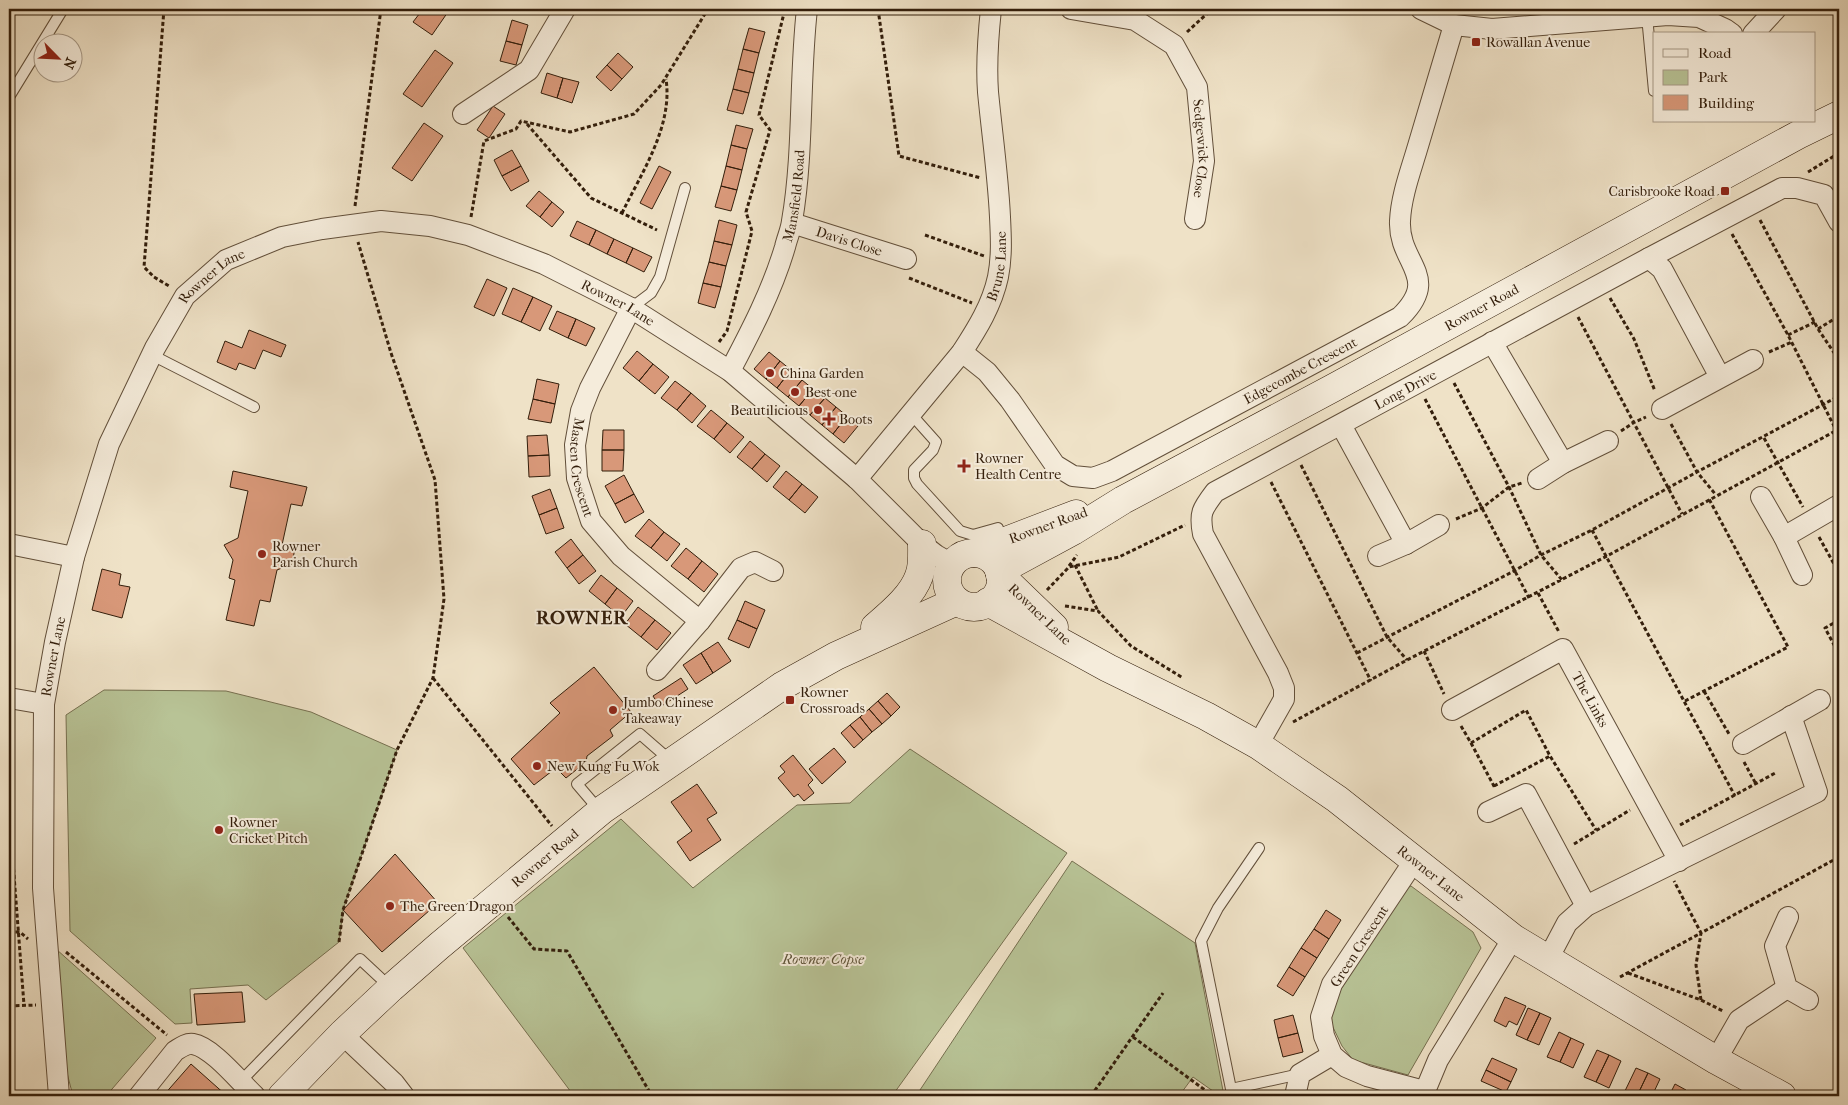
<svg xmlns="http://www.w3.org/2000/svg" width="1848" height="1105" font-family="'IM FELL French Canon',serif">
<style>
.green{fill:#b8c396;stroke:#767050}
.building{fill:#d89879;stroke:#331e0b}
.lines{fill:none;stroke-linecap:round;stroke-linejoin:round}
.lane-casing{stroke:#624f3a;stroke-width:12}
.street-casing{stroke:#624f3a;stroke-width:22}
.secondary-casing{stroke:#331e0b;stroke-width:29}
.path{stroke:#331e0b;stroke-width:3;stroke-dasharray:4 2.5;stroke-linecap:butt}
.lane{stroke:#f5ecdb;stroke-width:10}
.street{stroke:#f5ecdb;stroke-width:20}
.secondary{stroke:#f5ecdb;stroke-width:28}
.poi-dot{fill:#8f2418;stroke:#f5ecdb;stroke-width:2}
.labels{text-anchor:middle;stroke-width:4;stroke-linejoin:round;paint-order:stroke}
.poi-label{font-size:14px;fill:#331e0b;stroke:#f5ecdb;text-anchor:start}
.street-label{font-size:14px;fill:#331e0b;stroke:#f5ecdb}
.park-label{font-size:14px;font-style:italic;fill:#5b5035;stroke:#f5ecdb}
.district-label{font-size:19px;font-weight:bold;letter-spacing:1px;fill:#331e0b;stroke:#f5ecdb}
</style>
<rect width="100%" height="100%" fill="#efe2c7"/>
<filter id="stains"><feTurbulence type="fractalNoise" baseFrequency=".004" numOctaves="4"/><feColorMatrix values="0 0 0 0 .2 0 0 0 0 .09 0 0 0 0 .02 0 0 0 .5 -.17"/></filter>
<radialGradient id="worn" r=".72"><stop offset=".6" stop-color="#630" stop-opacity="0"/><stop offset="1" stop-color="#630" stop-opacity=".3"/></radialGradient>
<!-- green -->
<path class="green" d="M104 690 226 691 311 712 397 750 343 910 339 942 266 1000 248 985 190 989 192 1023 175 1024 70 931 66 715Z
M910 749 1067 853 892 1096H574L463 948 621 819 693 888 797 805 850 803Z
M1072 861 1195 943 1224 1096H1220L1193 1077 1179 1096H916Z
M1411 886 1473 932 1481 948 1408 1075 1353 1060 1342 1046 1330 1021 1333 1002 1387 916 1397 892Z
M56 949 156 1038 106 1096H73L67 1073Z"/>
<!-- building -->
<path class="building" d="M423 9H450L432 35 413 22Z
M512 20 528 25 522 45 506 41Z
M749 28 765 32 759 53 743 49Z
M506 41 522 45 516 65 500 61Z
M743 49 759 53 754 73 738 69Z
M435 50 453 63 422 107 403 94Z
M618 53 633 67 622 79 607 65Z
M607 65 622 79 611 91 596 77Z
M738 69 754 73 749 93 733 89Z
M547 73 563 78 557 98 541 93Z
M563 78 579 82 572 103 557 98Z
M733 89 749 93 743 114 727 110Z
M493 106 505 114 489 138 477 130Z
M424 123 443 136 412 181 392 168Z
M736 125 753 129 747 149 731 145Z
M731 145 747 149 742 170 726 166Z
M512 150 521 166 502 176 494 160Z
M521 166 529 181 511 191 502 176Z
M659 166 671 172 652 209 640 203Z
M726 166 742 170 737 190 721 186Z
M721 186 737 190 731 211 715 207Z
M539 191 552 202 540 217 526 206Z
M552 202 564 212 552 227 540 217Z
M719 220 737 225 732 245 714 241Z
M577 221 596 230 589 245 570 236Z
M596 230 614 239 607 254 589 245Z
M614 239 633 248 626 263 607 254Z
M714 241 732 245 726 266 709 262Z
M633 248 652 257 644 272 626 263Z
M709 262 726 266 721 287 703 283Z
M487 279 507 288 494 316 474 307Z
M703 283 721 287 715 308 698 303Z
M513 288 533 297 521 322 502 314Z
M533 297 552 306 540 331 521 322Z
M557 311 576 319 568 338 549 329Z
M576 319 595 328 586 346 568 338Z
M249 330 286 345 281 357 263 350 255 369 239 363 236 370 217 362 225 341 242 348Z
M637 351 653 364 639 381 623 368Z
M769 352 780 361 766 379 754 369Z
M780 361 791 370 777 388 766 379Z
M653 364 669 377 655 394 639 381Z
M791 370 802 380 788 397 777 388Z
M537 379 559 384 555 404 533 399Z
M802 380 813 389 799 406 788 397Z
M675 381 691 393 677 410 661 398Z
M813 389 825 398 810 415 799 406Z
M691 393 706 406 692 423 677 410Z
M825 398 836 407 822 425 810 415Z
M533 399 555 404 551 423 528 419Z
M836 407 847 416 833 434 822 425Z
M711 410 727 423 714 439 697 426Z
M847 416 858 426 844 443 833 434Z
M727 423 744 437 730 453 714 439Z
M603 430H624V450H602Z
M547 435 549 455 528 456 527 436Z
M750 441 765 454 752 469 737 457Z
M602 450H624L623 471H602Z
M765 454 780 466 767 482 752 469Z
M549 455 550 476 529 477 528 456Z
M233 471 307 487 302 506 291 504 282 545 295 548 292 564 277 570 270 602 260 600 254 626 226 620 235 580 229 578 233 560 224 545 238 538 248 491 230 487Z
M786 471 802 484 789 500 773 487Z
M624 475 634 494 615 504 605 486Z
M802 484 818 497 805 513 789 500Z
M550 489 557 508 539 515 532 496Z
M634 494 644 512 625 523 615 504Z
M557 508 564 528 546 534 539 515Z
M649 519 664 532 651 548 635 536Z
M664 532 680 544 667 561 651 548Z
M571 539 583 555 567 568 555 552Z
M686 548 702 561 688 579 671 566Z
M583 555 596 571 579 584 567 568Z
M702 561 718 574 704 592 688 579Z
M102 569 121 574 119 585 130 587 122 618 92 610Z
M601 575 617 588 605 604 589 591Z
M617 588 633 601 621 617 605 604Z
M745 601 765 610 757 629 737 620Z
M638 607 655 620 641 637 625 624Z
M655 620 671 633 657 650 641 637Z
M737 620 757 629 749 648 728 639Z
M718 642 731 661 713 673 701 653Z
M701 653 713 673 696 684 683 665Z
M594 667 631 712 610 730 613 736 587 756 586 762 566 778 556 768 534 785 511 759 560 713 550 703Z
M681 678 688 689 660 707 653 696Z
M887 693 900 707 891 716 878 701Z
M878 701 891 716 882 724 869 709Z
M869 709 882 724 872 732 860 717Z
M860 717 872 732 863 740 850 725Z
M850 725 863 740 854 748 841 733Z
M834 748 846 762 822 784 809 769Z
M793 755 813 780 808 785 814 793 804 801 798 794 794 797 778 778 785 772 780 766Z
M697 784 717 813 707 819 721 840 690 861 677 842 692 831 671 802Z
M395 854 438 903 382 952 343 910Z
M1326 910 1341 920 1329 939 1314 929Z
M1314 929 1329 939 1317 958 1301 948Z
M1301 948 1317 958 1305 977 1289 967Z
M1289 967 1305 977 1293 996 1277 986Z
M242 992 245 1022 197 1025 194 994Z
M1505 997 1526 1006 1517 1025 1509 1021 1506 1027 1494 1021Z
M1528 1008 1540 1013 1527 1040 1516 1035Z
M1540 1013 1551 1018 1539 1045 1527 1040Z
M1293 1015 1298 1033 1278 1038 1274 1020Z
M1559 1032 1571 1038 1560 1062 1547 1057Z
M1298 1033 1303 1052 1283 1057 1278 1038Z
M1571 1038 1584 1044 1573 1068 1560 1062Z
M1597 1050 1609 1055 1596 1082 1584 1077Z
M1609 1055 1621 1061 1609 1088 1596 1082Z
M1492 1058 1517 1069 1511 1082 1486 1070Z
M191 1064 227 1096H163Z
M1636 1068 1648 1073 1637 1096H1631L1624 1093Z
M1486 1070 1511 1082 1506 1092 1481 1081Z
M1648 1073 1660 1079 1652 1096H1637Z
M1675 1084 1686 1090 1683 1096H1669Z"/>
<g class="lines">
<!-- lane casing -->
<g class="lane-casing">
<path id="lane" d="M1647 16 1654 91
M9 97 63 9
M631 308 651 293 660 277 685 188
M152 355 254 407
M911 414 936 442 933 450 914 470V478L917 484 960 531 973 535 998 528
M600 811 577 784 640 734 671 761
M1259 848 1218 908 1201 941 1231 1089 1300 1074
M240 1082 360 959 390 987"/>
</g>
<!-- street casing -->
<g class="street-casing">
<g id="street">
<path id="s1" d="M1071 9 1135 20 1174 45 1197 87 1204 161 1195 219"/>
<path d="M1421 9 1454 25 1492 29 1668 15 1699 17 1725 29 1732 34"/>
<path d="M1753 34 1776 9"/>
<path d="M463 114 529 70 565 9"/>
<path id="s2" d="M792 223 906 259"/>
<path d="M1649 258 1662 269 1720 377"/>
<path id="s3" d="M631 308 590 388 581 411 575 445 577 478 591 521 621 556 700 621"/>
<path d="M1492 342 1563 463"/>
<path id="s4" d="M962 352 987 372 1010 400 1055 465 1073 476 1093 478 1112 471 1400 317C1442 276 1398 264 1400 221 1401 196 1411 170 1418 146 1430 106 1442 66 1454 25"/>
<path id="s5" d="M730 371C751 331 772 291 785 247 787 238 791 230 792 221 804 151 799 79 807 9"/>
<path d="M1662 409 1753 360"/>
<path d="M1341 425 1406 544"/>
<path id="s6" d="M857 479 962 352C977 329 992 305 998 277 1002 257 1001 237 1000 217 998 175 992 134 988 92 986 64 988 37 991 9"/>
<path d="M1538 479 1563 463 1608 441"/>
<path d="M1761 497 1784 537 1802 575"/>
<path d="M1784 537 1839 505"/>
<path d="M9 544 74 557"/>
<path d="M1378 556 1406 544 1439 525"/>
<path d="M657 670 700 621 741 568 755 562 773 571"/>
<path d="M9 698 44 704"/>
<path id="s7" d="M1452 710 1563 649 1679 861"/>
<path d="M1743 744 1820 700"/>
<path id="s8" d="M1258 745 1284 699V688L1278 673 1203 534C1199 513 1202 509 1215 492L1649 258 1782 188H1797L1824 195 1839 222"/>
<path d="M1488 812 1526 794 1586 906"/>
<path d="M1414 861 1332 984 1321 1017 1324 1036 1332 1055 1346 1067 1367 1076 1424 1091"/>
<path d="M1788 917 1775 946 1787 988 1808 1000"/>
<path d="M1548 959 1567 923 1586 906 1817 792 1791 716"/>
<path d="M342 1034 394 1083 404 1096"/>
<path d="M1716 1060 1739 1020 1787 988"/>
<path id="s9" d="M59 1096 43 888 44 704 55 642 74 557 109 444 155 348 185 296 226 260 282 237 322 229 381 221 430 226 468 235 544 264 631 308 730 371 857 479 922 544 936 555 952 564"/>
<path d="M139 1096 175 1051C180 1048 186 1043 193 1044 212 1047 240 1082 255 1096"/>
<path d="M1295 1096 1300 1074 1332 1055"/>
<path d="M1423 1096 1438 1060 1513 938"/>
</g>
</g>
<!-- secondary casing -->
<g class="secondary-casing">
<g id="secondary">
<path d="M974 553 1076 514"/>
<circle cx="974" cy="580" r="27"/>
<path id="s10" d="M999 571 1073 531 1123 500 1333 388 1798 135 1839 115"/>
<path d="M1000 575 1054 627"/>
<path id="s11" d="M988 602 1108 668 1206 716 1258 745 1337 799 1513 938 1716 1060 1782 1096"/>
<path d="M875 627C891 613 912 596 919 576 923 566 922 555 922 544"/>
<path id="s12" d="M282 1096 342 1034 391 988 439 946 602 810 782 686 836 656 957 601"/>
</g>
</g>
<!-- path -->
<path class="path" d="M164 9 144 267 154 277 169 286
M878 9 899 156 981 178
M1187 32 1212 9
M527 124 591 198 657 230
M1808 172 1839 153
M355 206 381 9
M622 213C642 172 673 126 666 79
M471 217 484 141 516 129 521 121 570 132 634 114 661 85 708 9
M1760 220 1818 329 1839 360
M1732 234 1788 335 1836 430
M925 235 984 256
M909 278 972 303
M1610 298 1634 339 1655 391
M1578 317 1682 514
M1818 329 1839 316
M1788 335 1815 322
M719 342 727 331 752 231 746 212 770 130 759 115 785 9
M1769 352 1792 342
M1454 383 1509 487 1541 555 1562 580
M1425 399 1529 598
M1671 424 1697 472 1716 495
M1621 431 1633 423 1646 417
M1764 438 1803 507
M1301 465 1387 637 1407 660
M1271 482 1371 681
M1456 519 1482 508 1509 487 1522 483
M1592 530 1735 796
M1819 537 1839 573
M1075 565 1098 611
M1069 566 1077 555
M1047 590 1069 567 1119 557 1185 525
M1538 593 1559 632
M1065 606 1098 611 1131 646 1183 678
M1839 620 1825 628 1839 654
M1424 651 1444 694
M1357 653 1514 571 1541 555 1592 530 1697 472 1839 396
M433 678 552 826
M1704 691 1729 734
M1685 701 1788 647 1709 499
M1293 722 1407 660 1607 556 1839 429
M1461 726 1471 743 1526 710 1550 756 1596 830
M1471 743 1495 788
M1744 762 1756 784
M1494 786 1550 756
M9 810 24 1005
M1680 825 1777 772
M1574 844 1630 810
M508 917 534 949 567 951 652 1096
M9 932H20L28 939
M339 942 343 910 397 750 433 678 444 599 435 480 391 353 358 242
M66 952 167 1035
M1628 973 1701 1000 1723 1011
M1620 977 1701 933 1674 881
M1701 1000 1696 965 1701 933 1839 857
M9 1006 36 1005
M1133 1037 1213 1096
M1091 1096 1163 993"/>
<!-- lane -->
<use href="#lane" class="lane"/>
<!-- street -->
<use href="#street" class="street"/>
<!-- secondary -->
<use href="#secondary" class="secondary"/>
</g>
<!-- markers -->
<g class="poi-dot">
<rect x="1471" y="37" width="10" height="10" rx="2.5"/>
<rect x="1720" y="186" width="10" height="10" rx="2.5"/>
<circle cx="770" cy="373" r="5"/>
<circle cx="795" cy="392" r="5"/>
<circle cx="818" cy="410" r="5"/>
<path d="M826.5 411.5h5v5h5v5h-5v5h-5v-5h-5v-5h5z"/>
<path d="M961.5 458.5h5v5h5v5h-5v5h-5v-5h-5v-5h5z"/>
<circle cx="262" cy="554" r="5"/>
<rect x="785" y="695" width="10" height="10" rx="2.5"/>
<circle cx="613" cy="710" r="5"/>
<circle cx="537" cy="766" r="5"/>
<circle cx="219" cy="830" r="5"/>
<circle cx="390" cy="906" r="5"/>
</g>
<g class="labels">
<!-- poi labels -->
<g class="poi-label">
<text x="1486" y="47">Rowallan Avenue</text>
<text x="1715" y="196" text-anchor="end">Carisbrooke Road</text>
<text x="780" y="378">China Garden</text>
<text x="805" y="397">Best-one</text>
<text x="808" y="415" text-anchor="end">Beautilicious</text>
<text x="839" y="424">Boots</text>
<text x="975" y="463">Rowner<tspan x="975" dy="16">Health Centre</tspan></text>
<text x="272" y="551">Rowner<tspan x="272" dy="16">Parish Church</tspan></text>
<text x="800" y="697">Rowner<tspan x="800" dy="16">Crossroads</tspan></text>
<text x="623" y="707">Jumbo Chinese<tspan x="623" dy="16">Takeaway</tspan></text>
<text x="547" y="771">New Kung Fu Wok</text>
<text x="229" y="827">Rowner<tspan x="229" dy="16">Cricket Pitch</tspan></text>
<text x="400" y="911">The Green Dragon</text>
</g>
<!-- street labels -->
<g class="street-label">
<text dy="5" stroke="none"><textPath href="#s1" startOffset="221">Sedgewick Close</textPath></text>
<text dy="5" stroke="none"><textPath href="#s5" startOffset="188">Mansfield Road</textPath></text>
<text dy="5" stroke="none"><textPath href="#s2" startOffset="60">Davis Close</textPath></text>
<text dy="5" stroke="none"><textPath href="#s6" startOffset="259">Brune Lane</textPath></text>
<text dy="5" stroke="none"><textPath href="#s9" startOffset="861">Rowner Lane</textPath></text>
<text dy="5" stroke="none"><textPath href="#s9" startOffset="1296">Rowner Lane</textPath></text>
<text dy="5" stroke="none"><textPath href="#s10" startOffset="550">Rowner Road</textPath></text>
<text dy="5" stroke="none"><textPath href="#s4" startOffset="422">Edgecombe Crescent</textPath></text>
<text dy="5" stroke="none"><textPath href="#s8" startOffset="500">Long Drive</textPath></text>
<text dy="5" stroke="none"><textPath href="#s3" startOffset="172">Masten Crescent</textPath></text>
<text transform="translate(1048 525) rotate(-20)" y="5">Rowner Road</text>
<text transform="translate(1040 614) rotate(44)" y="5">Rowner Lane</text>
<text dy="5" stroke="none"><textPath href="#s9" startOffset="441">Rowner Lane</textPath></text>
<text dy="5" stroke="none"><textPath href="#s7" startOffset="184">The Links</textPath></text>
<text dy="5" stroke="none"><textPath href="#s12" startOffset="355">Rowner Road</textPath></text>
<text dy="5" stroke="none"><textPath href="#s11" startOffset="521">Rowner Lane</textPath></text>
<text transform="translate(1359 946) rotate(-57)" y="5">Green Crescent</text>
</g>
<!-- park labels -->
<g class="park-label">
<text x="823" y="964">Rowner Copse</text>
</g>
<!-- district labels -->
<g class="district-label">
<text x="582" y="624">ROWNER</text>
</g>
</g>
<!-- margin -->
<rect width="1848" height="1105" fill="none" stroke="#efe2c7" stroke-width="30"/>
<rect x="10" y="10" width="1828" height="1085" fill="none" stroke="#331e0b" stroke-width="2.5"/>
<rect x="15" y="15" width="1818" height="1075" fill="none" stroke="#331e0b"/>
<!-- legend -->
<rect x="1653" y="32" width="162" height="90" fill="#f5ecdb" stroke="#a79a88"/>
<rect x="1663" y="49" width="25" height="8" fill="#f5ecdb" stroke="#a79a88"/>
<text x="1698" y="58" font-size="15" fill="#331e0b">Road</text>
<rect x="1663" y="70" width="25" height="15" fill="#b8c396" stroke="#a79a88"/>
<text x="1698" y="82" font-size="15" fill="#331e0b">Park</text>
<rect x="1663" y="95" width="25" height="15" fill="#d89879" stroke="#a79a88"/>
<text x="1698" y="108" font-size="15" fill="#331e0b">Building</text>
<!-- north arrow -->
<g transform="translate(58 58) rotate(114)"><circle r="24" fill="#f5ecdb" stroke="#a79a88"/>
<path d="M0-4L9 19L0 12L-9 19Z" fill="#8f2418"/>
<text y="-8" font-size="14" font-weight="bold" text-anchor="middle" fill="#331e0b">N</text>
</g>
<rect width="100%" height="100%" filter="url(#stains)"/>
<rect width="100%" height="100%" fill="url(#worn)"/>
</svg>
